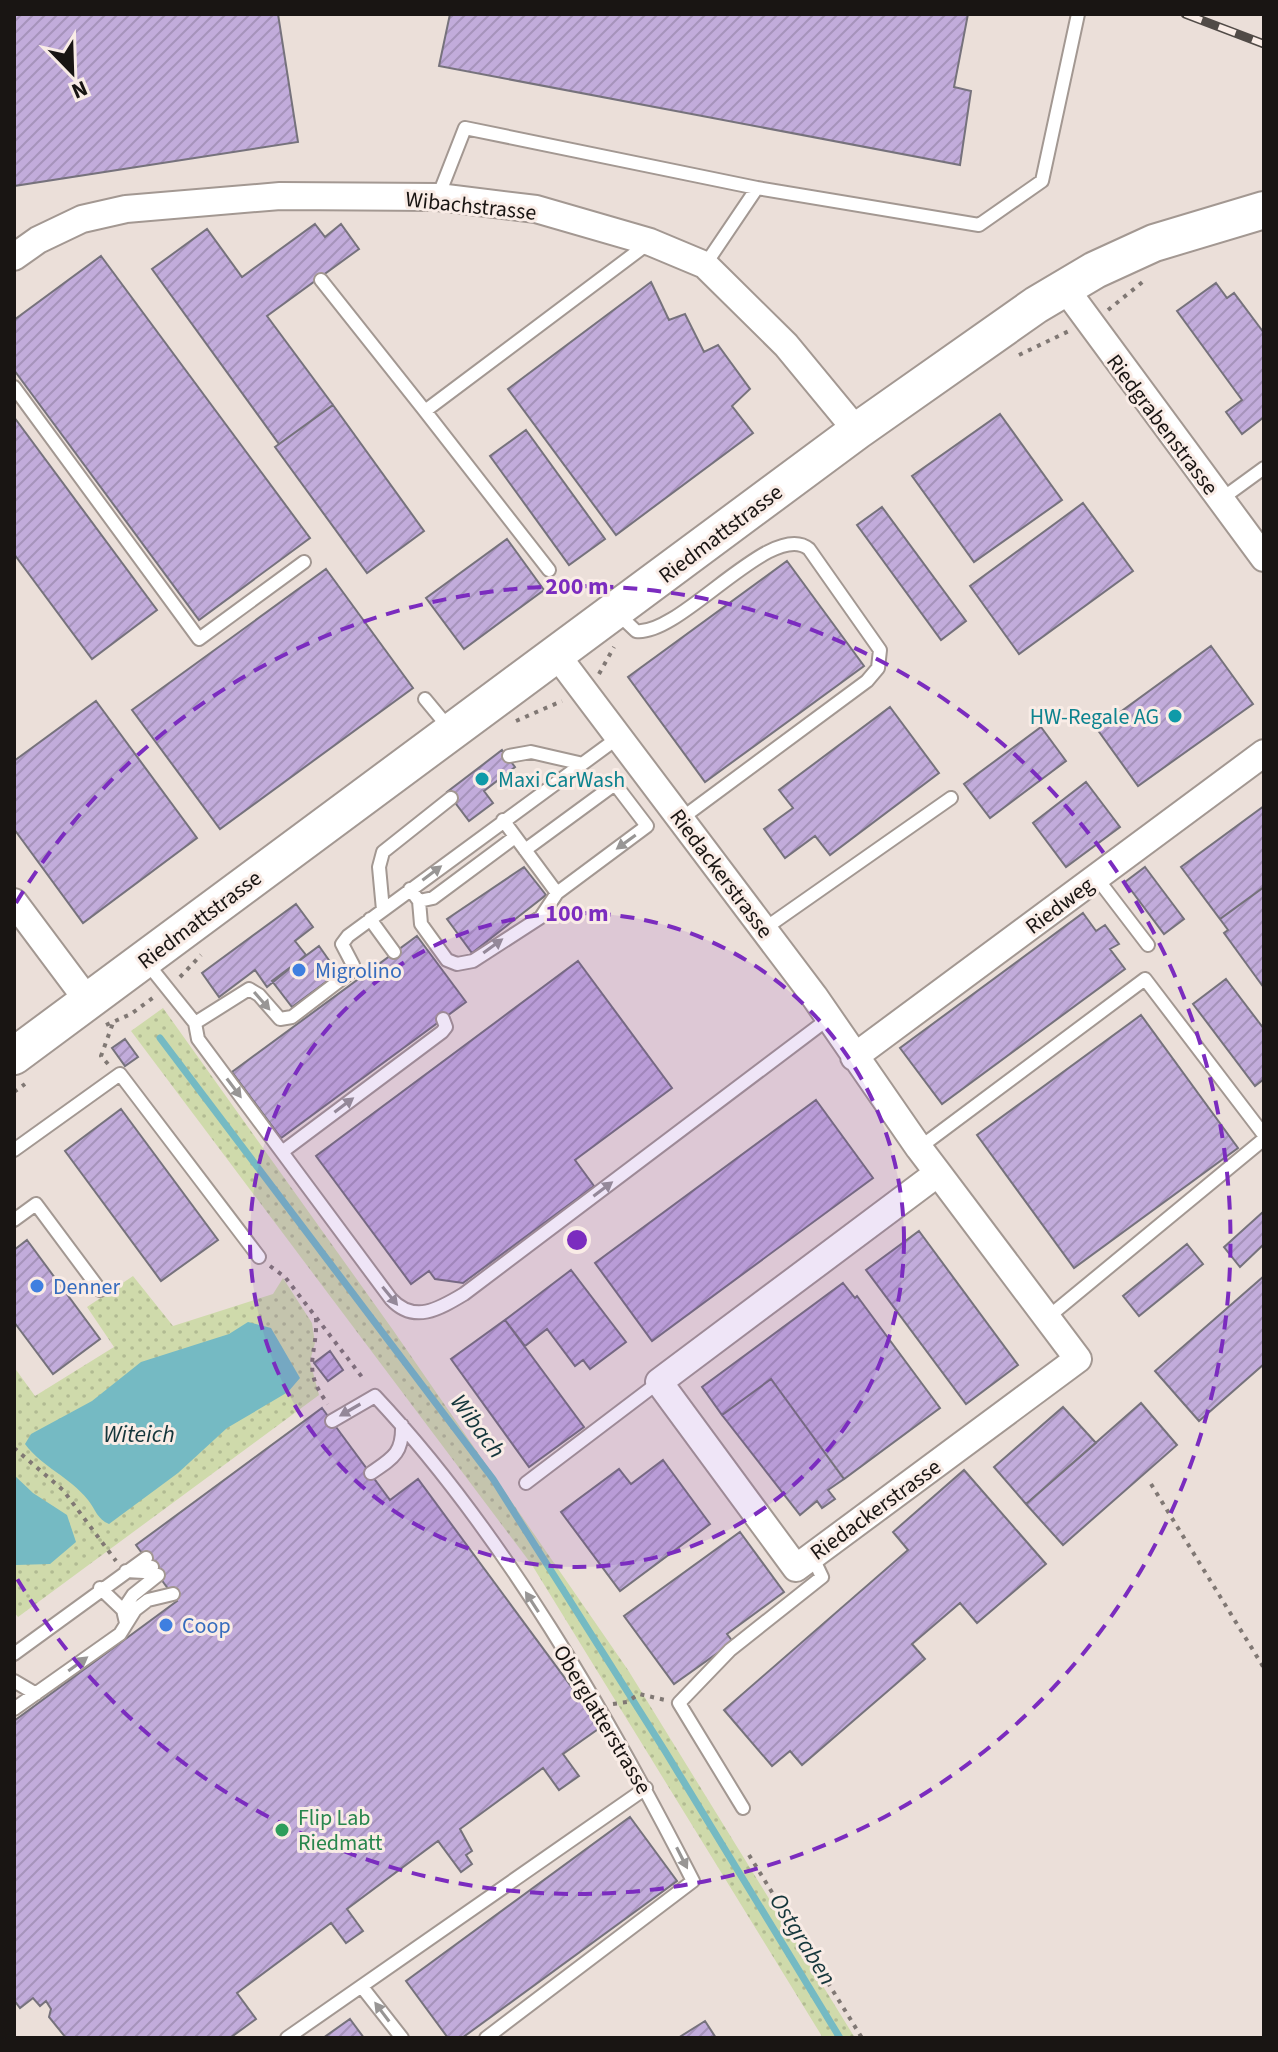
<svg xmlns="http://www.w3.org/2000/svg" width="1278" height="2052" font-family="'Source Sans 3',sans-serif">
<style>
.grass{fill:url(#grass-dots)}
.water{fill:#75bac3}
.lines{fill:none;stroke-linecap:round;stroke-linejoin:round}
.stream{stroke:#75bac3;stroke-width:7}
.building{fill:url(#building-hatch);stroke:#76727c;stroke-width:2}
.lane-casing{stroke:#a39892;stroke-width:16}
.street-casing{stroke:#a39892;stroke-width:30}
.secondary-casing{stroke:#a39892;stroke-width:40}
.path{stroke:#807874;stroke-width:4;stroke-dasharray:4 6;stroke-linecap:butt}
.lane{stroke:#fff;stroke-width:12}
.street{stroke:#fff;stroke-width:26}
.secondary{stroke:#fff;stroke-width:36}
.rail-casing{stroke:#514b47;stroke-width:9}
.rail{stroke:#f9ece6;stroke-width:6;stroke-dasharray:18;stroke-linecap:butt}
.oneway{fill:#989695}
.ring{fill:none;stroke:#7b2cbf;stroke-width:4;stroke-dasharray:14 10}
.culture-dot{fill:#0f9aa8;stroke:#f9ece6;stroke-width:3}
.shop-dot{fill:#3f7fe0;stroke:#f9ece6;stroke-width:3}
.leisure-dot{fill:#2e9e5b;stroke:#f9ece6;stroke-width:3}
.labels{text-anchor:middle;stroke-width:6;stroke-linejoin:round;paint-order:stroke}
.street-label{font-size:22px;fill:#191513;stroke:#f9ece6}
.culture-label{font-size:22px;fill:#0d838f;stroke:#f9ece6;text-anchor:end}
.shop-label{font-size:22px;fill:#366cbe;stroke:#f9ece6;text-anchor:start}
.leisure-label{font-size:22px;fill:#27864d;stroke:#f9ece6;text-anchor:start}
.water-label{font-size:24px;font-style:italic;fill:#14363b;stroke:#f9ece6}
.centre{fill:#7b2cbf;stroke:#f9ece6;stroke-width:4}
.ring-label{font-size:24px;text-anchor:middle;font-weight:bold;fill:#7b2cbf;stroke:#f9ece6;stroke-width:6;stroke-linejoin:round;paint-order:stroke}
</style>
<defs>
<pattern id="grass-dots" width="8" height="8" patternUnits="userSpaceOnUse" patternTransform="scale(2)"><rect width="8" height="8" fill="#cfdaab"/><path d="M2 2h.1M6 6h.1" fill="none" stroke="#b1ba92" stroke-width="1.8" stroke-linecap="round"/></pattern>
<pattern id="building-hatch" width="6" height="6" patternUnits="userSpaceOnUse" patternTransform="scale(2)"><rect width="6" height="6" fill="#c2acdb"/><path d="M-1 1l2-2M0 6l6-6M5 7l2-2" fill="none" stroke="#a693bb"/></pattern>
</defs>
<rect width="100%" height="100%" fill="#ebdfd9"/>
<!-- grass -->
<path class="grass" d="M163 1008 393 1330 628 1670 855 2038H823L532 1565 131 1031Z
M133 1276 173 1326 273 1294 283 1278 312 1323 315 1343 310 1361 319 1395 18 1617 14 1612V1367L35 1396 114 1347 87 1307Z"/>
<!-- water -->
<path class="water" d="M248 1322 271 1328 300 1378 288 1392 227 1428 178 1473 109 1524C97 1519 96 1510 88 1500 70 1477 42 1467 25 1444L31 1434 92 1401 141 1362 229 1334Z
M14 1475 33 1493 67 1515 76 1542 50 1564 16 1565 14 1560Z"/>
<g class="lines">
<!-- stream -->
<path class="stream" d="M160 1038 493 1479 665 1751 840 2038"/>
</g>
<!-- building -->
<path class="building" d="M14 14H278L298 142 14 186Z
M450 14H968L954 87 971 91 960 165 439 66Z
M315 224 325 237 341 224 359 249 267 316 333 405 279 444 152 269 207 229 242 277Z
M101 256 310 538 199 620 14 370V320Z
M651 282 669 320 685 314 704 352 718 345 750 389 732 406 753 433 616 535 508 389Z
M1216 283 1227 298 1234 293 1264 333V417L1242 434 1226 412 1242 400 1177 311Z
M333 405 424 531 367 573 275 447Z
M1000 414 1062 500 974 562 912 476Z
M14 417 157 610 92 659 14 554Z
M526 430 605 539 569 565 490 456Z
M1083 503 1133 571 1019 654 970 586Z
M882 507 966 621 941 640 857 525Z
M507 539 544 590 464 649 426 598Z
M787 561 864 666 705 782 628 677Z
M326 569 413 688 220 829 132 710Z
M1211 646 1253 704 1138 786 1097 729Z
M96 701 197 838 83 923 14 829V761Z
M890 707 939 773 830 855 815 836 785 858 764 829 793 808 779 790Z
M1041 727 1066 761 990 818 964 784Z
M502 750 515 767 484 791 493 803 469 821 447 792Z
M1086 782 1120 827 1066 867 1033 823Z
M1264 806V887L1220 919 1181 867Z
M524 867 546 895 472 953 447 919Z
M1145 867 1184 919 1164 934 1125 882Z
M1264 887V988L1224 933 1228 930 1220 919Z
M296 904 313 927 295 941 306 955 267 987 255 970 219 997 202 973Z
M1083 913 1096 931 1105 925 1119 944 1110 949 1125 969 942 1104 900 1048Z
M417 936 466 1002 281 1138 232 1072Z
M319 946 338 973 292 1007 272 981Z
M578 961 672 1088 575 1160 594 1186 463 1283 435 1279 429 1271 411 1284 316 1156Z
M1226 979 1264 1029V1079L1255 1086 1193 1004Z
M1141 1015 1238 1148 1074 1268 977 1135Z
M125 1039 138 1057 125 1066 112 1048Z
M816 1100 873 1178 652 1341 595 1263Z
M121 1109 218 1240 161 1281 65 1151Z
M1264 1211V1244L1240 1267 1224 1247Z
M919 1231 1018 1365 966 1404 866 1270Z
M27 1240 100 1339 53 1374 14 1322V1250Z
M1187 1244 1203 1264 1139 1316 1123 1296Z
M571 1270 626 1342 590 1369 583 1360 575 1366 547 1329 525 1346 505 1320Z
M1264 1276V1364L1199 1421 1155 1371Z
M843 1283 855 1298 857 1296 940 1408 844 1479 771 1379 722 1415 702 1387Z
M505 1320 584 1427 529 1467 451 1359Z
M330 1351 343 1370 328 1381 314 1363Z
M771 1379 844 1479 828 1490 835 1499 822 1508 817 1501 800 1515 722 1415Z
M1141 1403 1177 1445 1063 1545 1026 1504Z
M1063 1407 1096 1443 1026 1504 994 1467Z
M322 1408 390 1500 418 1479 601 1727 563 1754 579 1776 559 1790 543 1768 460 1829 472 1851 466 1855 472 1864 461 1872 438 1841 347 1909 363 1931 346 1943 331 1923 237 1993 256 2019 230 2038H66L49 2017 51 2009 46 2001 40 2006 33 1998 20 2008 14 2000V1721L177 1601 136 1545Z
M663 1460 710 1524 620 1591 561 1512 619 1469 631 1484Z
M964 1470 1046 1564 977 1623 960 1603 912 1644 925 1659 802 1765 790 1751 772 1766 724 1710 908 1550 893 1532Z
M740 1532 784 1592 727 1634 733 1642 674 1684 624 1616Z
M630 1817 677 1881 462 2038H448L406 1981Z
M350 2019 364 2038H323Z
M705 2021 716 2038H678Z"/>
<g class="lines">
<!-- lane casing -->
<g class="lane-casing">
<path id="lane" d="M438 197 465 128 757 188
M705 265 757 188 979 225 1042 181 1078 14
M321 280 425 411 650 242
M14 387 199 639 304 562
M425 411 549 570
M1220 500 1264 468
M617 613 636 631C680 637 772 518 809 549L880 650 878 668 867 681 682 818
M425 699 449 728
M509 756 531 752 579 763
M525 850 615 784 647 826 557 893
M1096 877 1148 945
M410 889 419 901 421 924 447 960 457 964 473 961 541 917 557 893 503 820
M419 901 433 898 515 837
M383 910 379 867 383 852 451 798
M370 919 394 952
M764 929 951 798
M147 963 195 1023 249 989 259 995 280 1019 292 1017 352 971 353 965 342 944 348 936 619 737
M195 1023 198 1039 391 1299C414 1324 439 1309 464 1294L828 1019
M919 1148 1145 979 1264 1135
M14 1150 120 1074 259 1257
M282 1152 442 1032 446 1027 443 1019
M14 1220 36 1204 100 1290
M1047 1318 1264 1139
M332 1421 375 1396C502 1531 609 1717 693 1881L486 2038
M371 1473C393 1458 403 1453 402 1425
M526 1483 659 1382
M126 1571 144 1572 152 1567
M100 1588 123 1610
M126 1623 123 1610 133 1595 158 1575
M14 1654 146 1558
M14 1681 36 1694
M14 1709 120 1634 135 1610 148 1600 173 1594
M743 1808 679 1703 730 1650 822 1577 812 1556
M362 1987 402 2038
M287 2038 646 1788"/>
</g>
<!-- street casing -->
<g class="street-casing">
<path id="street" d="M14 257 38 240 82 219 126 209 280 196 438 197 536 209 650 242 705 265 786 345 857 431
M1064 287 1264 558
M556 654 814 996 919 1148 938 1173 1078 1359 796 1568 659 1382 938 1173
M14 902 88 1001
M854 1057 1264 753"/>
</g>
<!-- secondary casing -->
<g class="secondary-casing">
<path id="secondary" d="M14 1056 857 431 1036 305 1095 270 1154 243 1264 210"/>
</g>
<!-- path -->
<path class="path" d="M1108 310 1145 280
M1019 355 1069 331
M599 674 614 647
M516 721 562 701
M180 977 201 955
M106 1025 131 1014 154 997
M108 1064 101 1056 113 1023
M14 1092 25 1084
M270 1266 285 1277 362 1377
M316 1318C318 1355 300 1368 328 1404
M14 1448 63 1490 116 1561
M1151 1484 1264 1668
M613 1704 627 1702 639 1694 665 1700
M749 1855 862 2038"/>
<!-- lane -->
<use href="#lane" class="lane"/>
<!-- street -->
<use href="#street" class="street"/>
<!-- secondary -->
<use href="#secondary" class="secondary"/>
<!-- rail casing -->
<g class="rail-casing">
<path id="rail" d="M1185 14 1264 44"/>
</g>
<!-- rail -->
<use href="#rail" class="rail"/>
</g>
<!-- one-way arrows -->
<defs><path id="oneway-solid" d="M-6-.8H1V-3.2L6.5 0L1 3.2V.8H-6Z" transform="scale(2)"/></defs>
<g class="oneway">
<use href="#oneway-solid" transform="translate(626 842) rotate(144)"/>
<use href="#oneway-solid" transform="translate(432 873) rotate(-37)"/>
<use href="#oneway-solid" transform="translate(493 946) rotate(-36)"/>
<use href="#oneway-solid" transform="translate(262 1001) rotate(49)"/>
<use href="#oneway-solid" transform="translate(234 1088) rotate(53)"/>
<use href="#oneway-solid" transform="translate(344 1105) rotate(-37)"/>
<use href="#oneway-solid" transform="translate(603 1189) rotate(-37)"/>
<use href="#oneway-solid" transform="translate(390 1296) rotate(51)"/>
<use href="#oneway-solid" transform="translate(350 1410) rotate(150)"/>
<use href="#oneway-solid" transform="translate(532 1602) rotate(-123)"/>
<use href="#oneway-solid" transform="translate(78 1664) rotate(-36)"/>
<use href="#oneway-solid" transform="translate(682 1858) rotate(63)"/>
<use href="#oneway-solid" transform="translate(382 2012) rotate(-127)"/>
</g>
<!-- distance rings -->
<circle cx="577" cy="1240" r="327" fill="#7b2cbf" fill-opacity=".12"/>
<g class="ring">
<circle cx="577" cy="1240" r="327"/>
<path d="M16 903A654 654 0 1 1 16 1577"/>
</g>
<!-- markers -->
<g class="culture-dot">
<circle cx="1175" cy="716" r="8"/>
<circle cx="482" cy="779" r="8"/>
</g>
<g class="shop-dot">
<circle cx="299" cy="970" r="8"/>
<circle cx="37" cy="1286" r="8"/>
<circle cx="166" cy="1625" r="8"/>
</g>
<circle class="leisure-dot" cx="282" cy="1830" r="8"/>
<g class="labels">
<!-- street labels -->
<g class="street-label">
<text transform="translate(471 205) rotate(6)" y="8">Wibachstrasse</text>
<text transform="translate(1163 424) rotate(53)" y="8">Riedgrabenstrasse</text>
<text transform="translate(720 533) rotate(-37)" y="8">Riedmattstrasse</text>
<text transform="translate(722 873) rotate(53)" y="8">Riedackerstrasse</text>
<text transform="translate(1059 905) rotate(-37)" y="8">Riedweg</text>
<text transform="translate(199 919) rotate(-37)" y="8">Riedmattstrasse</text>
<text transform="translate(875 1509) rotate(-36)" y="8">Riedackerstrasse</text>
<text transform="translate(603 1719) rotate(59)" y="8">Oberglatterstrasse</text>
</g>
<!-- culture labels -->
<g class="culture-label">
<text x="1159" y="724">HW-Regale AG</text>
<text x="498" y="787" text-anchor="start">Maxi CarWash</text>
</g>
<!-- shop labels -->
<g class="shop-label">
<text x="315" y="978">Migrolino</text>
<text x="53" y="1294">Denner</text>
<text x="182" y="1633">Coop</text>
</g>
<!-- leisure labels -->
<g class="leisure-label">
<text x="298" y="1825">Flip Lab<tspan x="298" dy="25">Riedmatt</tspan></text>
</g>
<!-- water labels -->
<g class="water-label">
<text transform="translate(478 1426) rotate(53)" y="8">Wibach</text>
<text x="139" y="1442">Witeich</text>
<text transform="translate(803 1939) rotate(58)" y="8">Ostgraben</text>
</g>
</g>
<circle cx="577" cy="1240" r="12" class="centre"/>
<g class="ring-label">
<text x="577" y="594">200 m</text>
<text x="577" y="921">100 m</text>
</g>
<!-- border -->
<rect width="1278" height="2052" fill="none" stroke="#191513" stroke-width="32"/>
<!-- north arrow -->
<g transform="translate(72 72) rotate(157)" stroke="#f9ece6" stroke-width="6" paint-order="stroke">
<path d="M0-6L14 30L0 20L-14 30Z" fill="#191513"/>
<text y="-12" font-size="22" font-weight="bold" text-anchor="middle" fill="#191513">N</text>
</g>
</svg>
